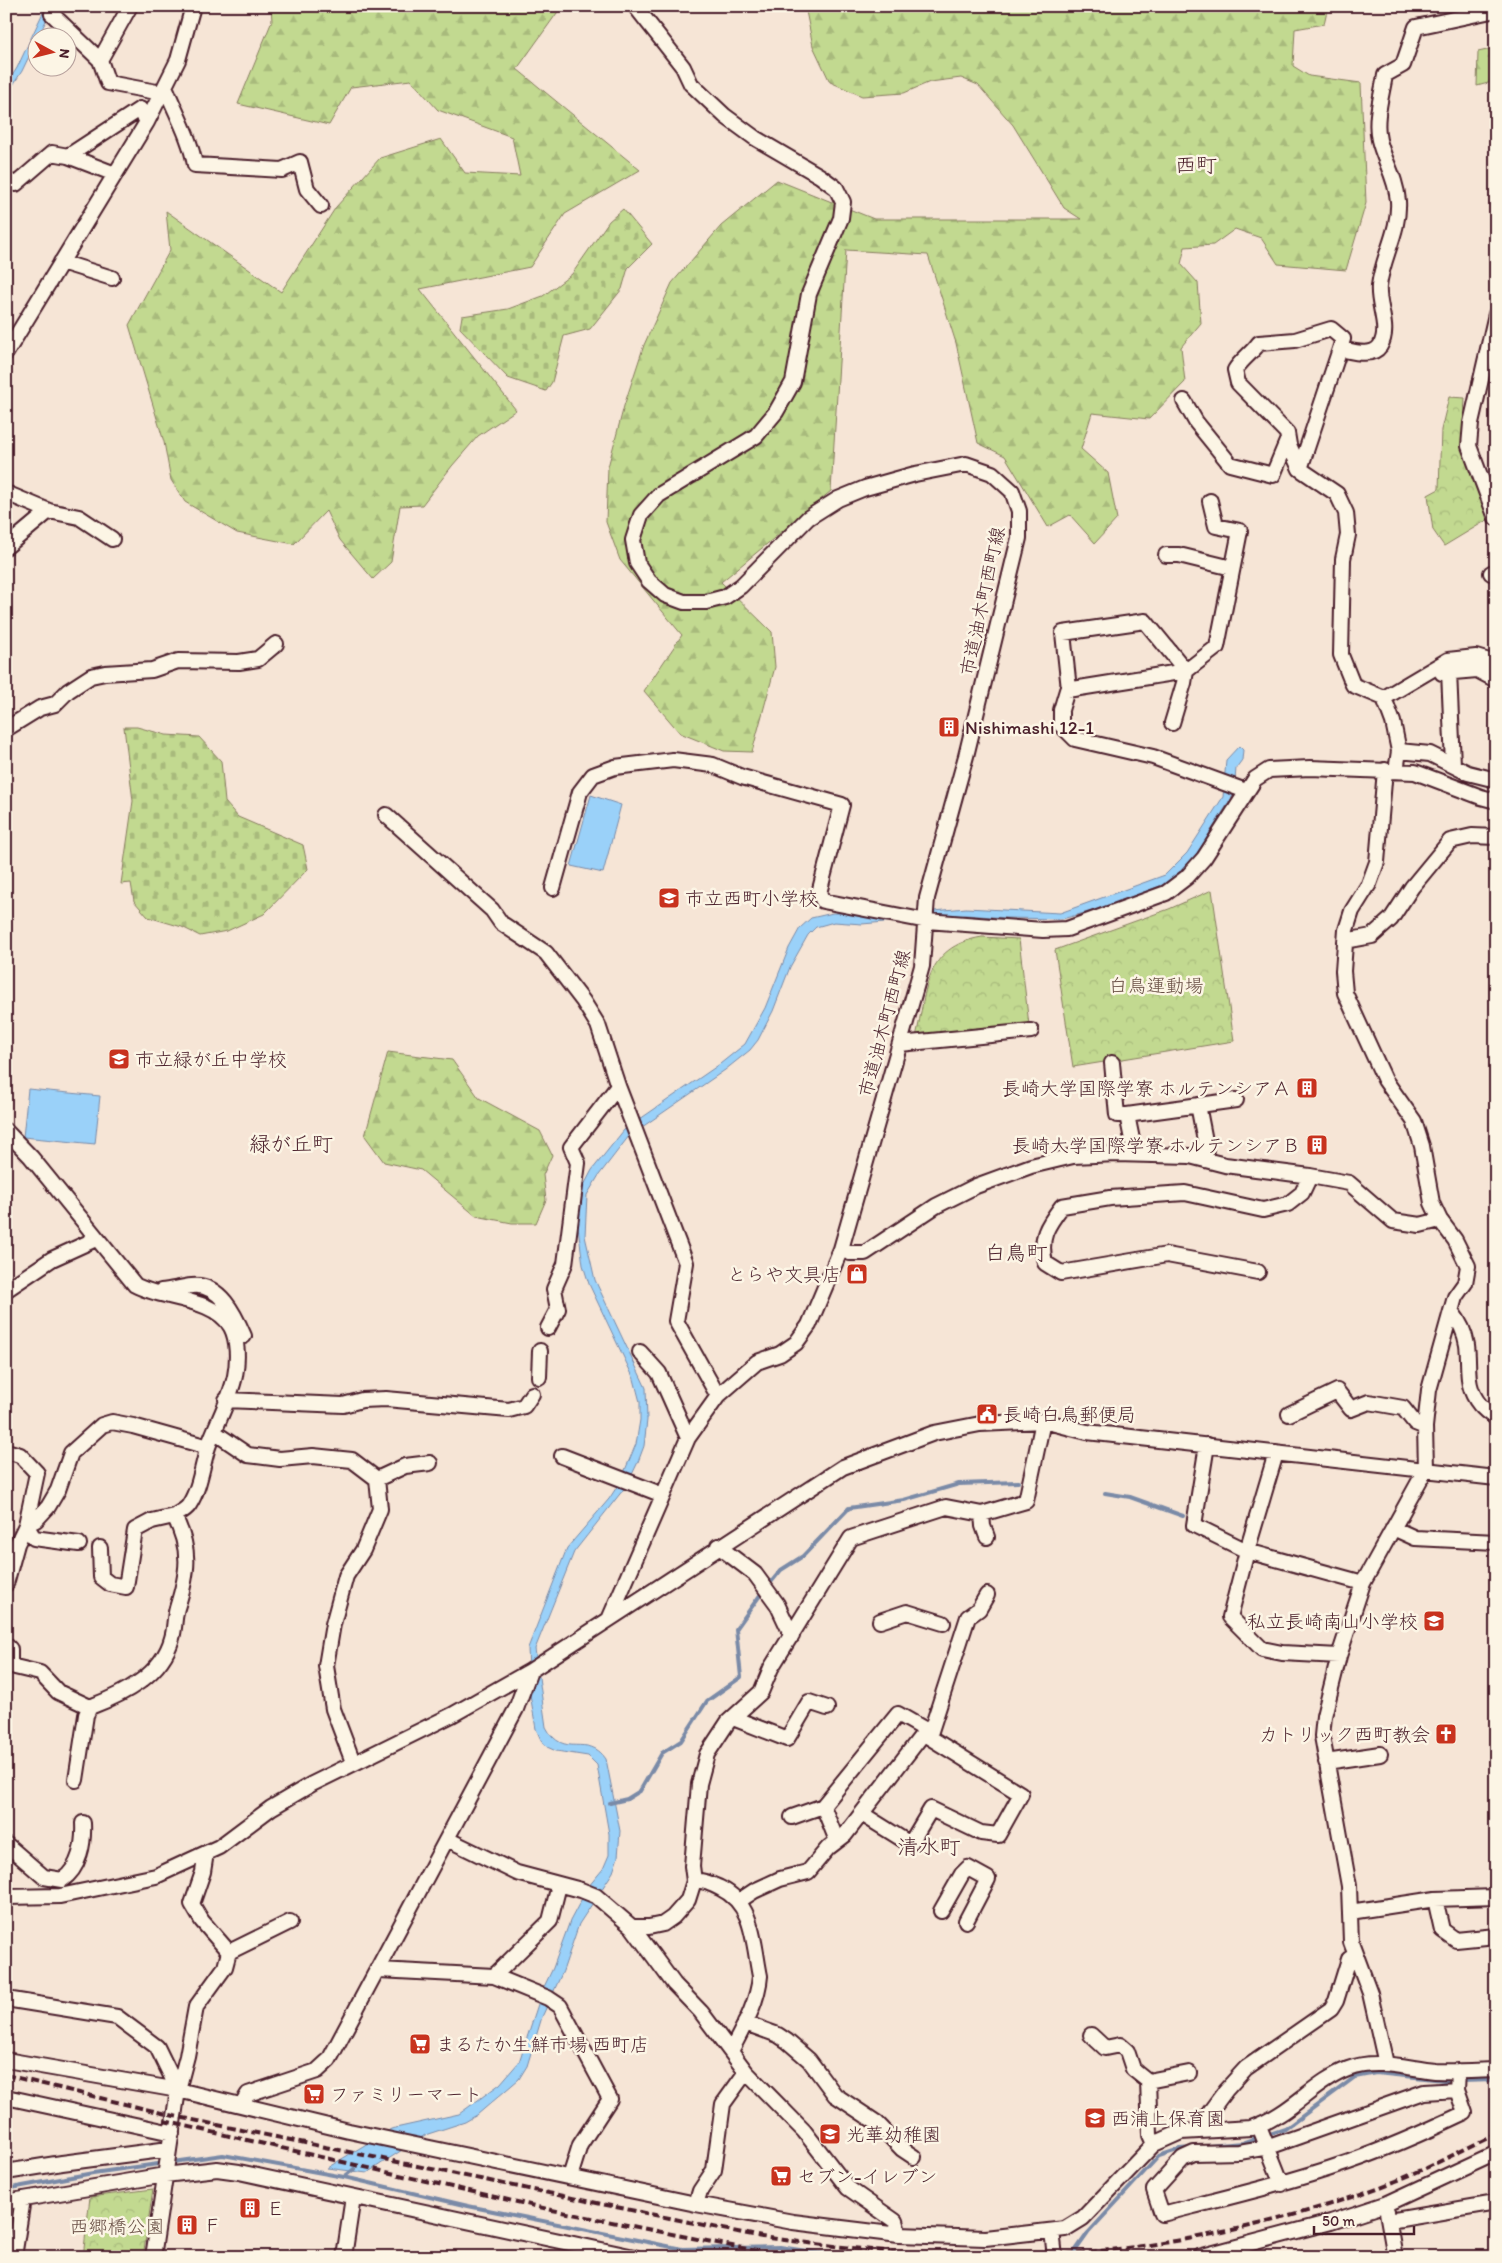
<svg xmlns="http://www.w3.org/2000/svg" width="1502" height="2263" font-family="Itim,'Klee One',sans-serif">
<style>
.forest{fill:url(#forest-firs);stroke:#867c5e}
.cemetery{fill:url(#cemetery-stones);stroke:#867c5e}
.park{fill:url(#park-crowns);stroke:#867c5e}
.water{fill:#9ad1f9;stroke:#7a8aa7}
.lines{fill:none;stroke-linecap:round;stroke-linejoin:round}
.stream{stroke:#7a8aa7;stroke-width:4}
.minor-casing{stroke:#4a1f2b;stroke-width:18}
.minor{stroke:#fcf5e5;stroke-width:14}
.rail{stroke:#4a1f2b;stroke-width:4;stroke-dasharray:8 4;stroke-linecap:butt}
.labels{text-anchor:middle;stroke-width:5;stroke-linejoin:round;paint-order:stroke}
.street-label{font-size:19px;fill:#4a1f2b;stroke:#fcf5e5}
.poi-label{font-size:19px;fill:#4a1f2b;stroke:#fcf5e5;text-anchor:start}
.park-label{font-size:19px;fill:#684e44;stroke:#fcf5e5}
.quarter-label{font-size:21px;fill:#4a1f2b;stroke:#fcf5e5}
</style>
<defs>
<pattern id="forest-firs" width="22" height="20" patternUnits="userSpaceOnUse" patternTransform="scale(1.25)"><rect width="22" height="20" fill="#c2d990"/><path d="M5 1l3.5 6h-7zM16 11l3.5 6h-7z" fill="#a8ba7c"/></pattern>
<pattern id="cemetery-stones" width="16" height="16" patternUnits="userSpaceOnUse" patternTransform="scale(1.25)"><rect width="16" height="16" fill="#c2d990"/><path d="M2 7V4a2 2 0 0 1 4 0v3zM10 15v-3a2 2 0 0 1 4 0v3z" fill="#a8ba7c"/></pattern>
<pattern id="park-crowns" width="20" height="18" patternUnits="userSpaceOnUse" patternTransform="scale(1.25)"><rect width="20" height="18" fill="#c2d990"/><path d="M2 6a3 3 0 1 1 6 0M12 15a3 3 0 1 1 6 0" fill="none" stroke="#a8ba7c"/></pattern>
</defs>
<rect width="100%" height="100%" fill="#f6e5d6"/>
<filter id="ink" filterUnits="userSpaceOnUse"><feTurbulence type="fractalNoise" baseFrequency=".02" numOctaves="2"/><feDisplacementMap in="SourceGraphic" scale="10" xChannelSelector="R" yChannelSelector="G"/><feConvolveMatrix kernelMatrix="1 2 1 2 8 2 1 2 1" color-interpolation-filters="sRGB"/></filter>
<g filter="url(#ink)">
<!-- forest -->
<path class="forest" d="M271 6H562L517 69 640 170 565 214 530 267 420 289 516 410 478 436 452 466 422 505 400 506 391 562 373 579 340 540 326 511 294 544 237 533 185 502 171 480 164 442 129 325 170 250 166 211 281 292 336 207 380 158 441 139 465 173 520 176 512 137 438 110 411 80 351 87 329 125 238 104 272 21Z
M805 6H1328L1324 24 1295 29 1293 66 1309 76 1361 83 1366 203 1346 270 1278 264 1261 238 1235 229 1213 245 1185 247 1181 264 1198 283 1201 323 1181 347 1185 382 1149 419 1092 413 1081 449 1108 473 1117 519 1095 543 1070 515 1048 527 1005 456 978 443 956 343 928 255 846 250 831 491 721 582 772 632 775 667 752 752 724 751 680 733 644 691 682 635 620 560 606 522 608 467 624 406 644 345 672 283 721 226 777 180 874 219H1081L1064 208 1013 125 978 85 961 78 930 82 904 93 862 96 830 82 813 46Z
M1496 48V81L1477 86 1478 52Z
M388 1052 452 1060 479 1098 540 1131 552 1155 543 1175 546 1200 536 1223H512L476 1216 421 1170 384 1162 365 1136Z"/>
<!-- cemetery -->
<path class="cemetery" d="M623 209 652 244 628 268 622 289 590 329 564 336 552 382 546 391 508 378 460 328 462 316 508 309 543 296 572 274 609 221Z
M124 727H137L166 735 199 737 221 761 225 802 238 817 303 845 308 869 264 914 227 931 200 936 182 927 148 917 134 901 131 883 121 884 133 801Z"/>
<!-- park -->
<path class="park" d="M1449 397 1465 398 1463 432 1492 517 1444 546 1433 530 1428 495 1439 489 1441 430Z
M1212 890 1234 1041 1073 1067 1055 950 1169 909Z
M982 937 1019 939 1029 1025 916 1037C927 989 924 947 982 937Z
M153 2189 143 2257H83L90 2197Z"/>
<!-- water -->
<path class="water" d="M46 6H53L22 71 6 96V85L17 68Z
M1239 746 1243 750 1242 760 1236 768 1234 794 1194 858 1170 882 1103 908 1062 919 1007 918 966 915 862 924 834 922 816 927 808 935 790 967 773 1011 758 1040 750 1050 725 1070 629 1136 599 1175 587 1195 585 1236 595 1280 646 1388 647 1420 644 1446 638 1462 627 1485 574 1552 535 1649 546 1727C564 1761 587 1731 606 1759L620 1831 618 1857 613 1872 579 1924 563 1971 542 2017 527 2066 519 2079 477 2115 465 2122 425 2135 367 2173 327 2168 391 2129 459 2114 500 2084 519 2062 543 1989 553 1968 570 1921 588 1887 603 1869 609 1855V1834L597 1765 588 1756 556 1751 547 1747 541 1740 536 1729 530 1694 528 1648 567 1548 609 1499 620 1482 636 1444 640 1420V1402L634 1379 589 1284 583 1265 577 1219 580 1193 592 1170 624 1130 720 1064 745 1044 765 1008 789 948 800 928 811 918 833 913 902 914 966 908 1060 913 1165 875 1187 853 1223 797 1226 760Z
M591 795 621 805 603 873 571 866Z
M28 1089 100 1096 95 1144 23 1137Z"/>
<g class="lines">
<!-- stream -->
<path class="stream" d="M1105 1493 1130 1497 1183 1516
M768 1586 781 1570 803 1556 849 1508 904 1500 959 1484 1018 1482
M610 1803 627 1799 640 1791 662 1753 681 1741 707 1701 741 1677 736 1629 763 1591
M1461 2081 1496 2080
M1267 2135 1285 2129 1355 2077 1376 2073 1454 2081
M1208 2146 1243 2143 1260 2137
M344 2177 354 2169
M6 2189 93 2173 223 2155 344 2177 468 2206 682 2249 780 2247 846 2257
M1071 2257 1088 2233 1159 2156 1180 2149 1191 2148"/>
<!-- minor casing -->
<g class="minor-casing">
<path id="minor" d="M56 6 52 14 100 60 108 83 162 93
M100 60 130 6
M165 86C175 112 190 137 195 165L282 170 300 162 307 189 321 206
M68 156 115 174
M6 180 16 184 52 153 68 156 140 109 147 122
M61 262 112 278
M1496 314 1471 423 1469 446 1496 518
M1340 349 1343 339 1331 329 1295 340 1259 343C1252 353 1242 359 1235 370L1238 383 1287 433 1289 445 1300 469 1337 494 1346 513 1348 535 1343 559 1341 655 1353 685 1384 698 1393 722 1399 751 1396 771
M6 353 147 122 178 60 193 6
M1184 401 1196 422 1230 464 1273 475 1288 439
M1300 469 1340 349C1351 351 1372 358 1380 346 1391 328 1377 306 1379 286 1382 258 1400 230 1398 201 1396 177 1384 161 1379 140 1374 119 1382 95 1385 75L1403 65 1416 27 1496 10
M6 493 49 511
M1210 501 1216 526 1240 531 1217 647 1186 671 1067 690 1061 710V725L1075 739 1153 757 1246 791
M6 547 49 511 79 517 112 539
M1166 555H1179L1232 568
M1491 573 1496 571
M1449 671 1453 765
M1442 673 1477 670 1496 680
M1069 689 1063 633 1145 621 1186 671 1184 683 1172 723
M1384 698 1448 660 1476 657 1496 663
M6 729 40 708 55 704 68 691 91 676 105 673 152 670 178 661 239 662 258 659 276 644
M1399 751 1430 754 1468 773 1496 780
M1385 770 1377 862 1369 884 1352 911 1346 930 1343 971 1345 993 1385 1080 1414 1121 1422 1146 1432 1203 1440 1220 1455 1240 1468 1266 1465 1283 1455 1297 1429 1390 1425 1427 1426 1469 1363 1583 1339 1656 1324 1716 1322 1736 1349 1886 1351 1942 1370 1993 1386 2064
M386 815 492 910 501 923 546 953 583 1001 598 1025 618 1086 686 1263 676 1321 718 1396
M553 888 580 792 593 775 615 767 673 760 713 765 742 777 842 805 819 893 823 901 927 921 1043 930 1067 929 1166 893 1187 877 1204 858 1255 779 1269 770 1310 768 1415 772 1481 797 1496 801
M1345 941 1372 936 1391 919 1412 887 1450 841 1472 836 1496 837
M900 1044 1031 1031
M1112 1063 1117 1115H1127
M1198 1105 1206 1146 1205 1160
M6 1131 31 1157 135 1285C162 1300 214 1297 231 1327 238 1340 238 1361 235 1376 230 1400 216 1424 208 1447 202 1466 200 1488 189 1505 186 1510 179 1513 174 1516 192 1550 188 1573 177 1608 174 1618 175 1629 172 1638 162 1675 124 1694 90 1707L58 1692 40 1673 15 1667 10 1663V1649L6 1645
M1135 1154 1127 1115 1236 1100
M841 1249 850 1253H865L936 1206 976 1186 1031 1166 1073 1156 1116 1154 1190 1156 1225 1165 1310 1176 1349 1183 1393 1221 1420 1225 1440 1220
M1258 1272 1167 1255 1061 1273 1045 1263C1039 1237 1047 1226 1062 1206L1110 1198 1185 1193 1263 1210 1288 1204 1302 1193 1310 1176
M6 1290 52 1259 96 1239
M161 1291C172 1290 181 1287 192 1286 220 1283 235 1315 244 1336
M1452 1312C1460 1322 1465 1333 1467 1345 1470 1367 1464 1386 1480 1405 1485 1410 1489 1415 1496 1417
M548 1328 558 1309 554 1289 565 1264 578 1163 571 1147 618 1086
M640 1352 659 1373 688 1438
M539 1377 540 1351
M226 1400 343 1405 362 1400 386 1399 509 1410 524 1406 532 1394
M1289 1414 1337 1391 1351 1409 1369 1402 1403 1408 1415 1423 1425 1427
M214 1432 248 1455 280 1459 313 1456 352 1460 377 1479 380 1509 363 1550 346 1576 333 1624 326 1666 333 1709 353 1762
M1207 1445 1194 1525 1247 1551 1363 1583
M6 1451 20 1455 37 1473 26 1525 34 1538 79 1544
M1276 1453 1247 1551 1230 1617 1262 1649 1282 1653 1339 1656
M562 1456 663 1495
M377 1479 405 1466 430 1463
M982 1514 983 1526 987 1537
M1393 1528 1415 1538 1496 1542
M718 1546 755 1574 777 1604 792 1636
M100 1548 101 1577 110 1584 126 1587 135 1530 152 1521 174 1516
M6 1584 17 1544 26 1525 36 1520 48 1507 58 1490 71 1453 102 1425 112 1422 133 1426 208 1447
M610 1617 688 1438 718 1396 757 1362 780 1354 796 1343 809 1325 841 1249 922 966 927 898 966 756 1019 538V511L1012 491 992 473 966 464 915 474 865 488 838 499 808 518 741 586 725 597 706 602H684L665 595 649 581 637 563 633 540 641 515 659 495 756 436 776 412 793 382 809 294 841 218 843 202 836 188 820 176 755 138 725 116 691 84 683 67 635 6
M880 1621 907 1612 943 1623
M733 1718 787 1739 809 1702 827 1708
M929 1737 968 1617 979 1609 987 1595
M1326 1762 1380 1754
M76 1780 86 1715 90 1707
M792 1817 823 1806
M447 1839 517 1873 581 1890 596 1896 632 1927 674 1984 701 2012 746 2072 804 2131 848 2188 895 2221 899 2235
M837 1841 823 1806 898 1714 926 1730
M6 1844 44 1877 62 1880C80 1868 84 1843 83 1823
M694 1881C704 1880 711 1884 720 1888 754 1904 753 1942 760 1976 758 2002 743 2028 731 2051
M6 1897 60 1896 156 1876 219 1847 271 1808 312 1784 452 1715 530 1671 843 1467 934 1433 980 1424 1043 1421 1087 1432 1496 1478
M1435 1899 1442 1930 1456 1940 1496 1936
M739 1901 754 1891 780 1879 808 1872 828 1848 845 1835 926 1730 929 1737 1021 1794 998 1835 981 1833 931 1809 910 1844 862 1814
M941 1911 962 1874 968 1868 988 1879 966 1921
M1350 1912 1435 1899 1496 1897
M632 1927H649L663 1924 673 1917 688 1900 694 1881 692 1866 699 1784 707 1754 728 1722 761 1692 771 1668 851 1538 946 1507 982 1514 1026 1501 1043 1421
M229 1952 290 1922
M379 1970 494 1976 548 1998 560 2006 610 2099 580 2145 570 2177
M494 1976 550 1921 559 1885
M6 1999 117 2017 157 2047 178 2090
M745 2023 778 2035 787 2041 809 2060 835 2095 877 2123 902 2149 914 2157
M1091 2035 1105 2048 1120 2045 1127 2051 1133 2069 1148 2081
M6 2060 178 2090 349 2131 696 2204 793 2222 899 2235 985 2238 1065 2229 1083 2218 1154 2144 1181 2132 1251 2128C1291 2115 1313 2082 1348 2069 1376 2058 1406 2068 1435 2071 1455 2072 1475 2071 1496 2070
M1457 2090 1424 2092 1269 2147 1239 2152 1194 2153 1183 2158 1154 2190 1162 2214C1225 2198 1288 2183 1349 2162 1389 2148 1427 2131 1465 2113L1457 2090 1458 2071
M6 2097 172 2133
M241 2105 248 2094 317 2071 329 2060 516 1709 530 1671
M1259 2126 1282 2184
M1200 2130 1206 2117 1226 2090 1246 2068 1331 2009 1336 2001 1349 1959 1355 1955
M1154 2144 1150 2135 1148 2081 1189 2073
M6 2172 62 2163 169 2149
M6 2202 165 2175 217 2169 239 2172 634 2257
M696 2204 700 2191 714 2170 723 2104 746 2072
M1387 2212 1395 2257
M1389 2221 1496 2203
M1052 2231 1055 2257
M14 2257 23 2199
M153 2257 178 2090 187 2056 196 2007 225 1967 229 1952 202 1921 192 1904 203 1872 206 1853
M344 2257 353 2197
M1199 2257 1331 2222 1386 2204 1496 2153"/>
</g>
<!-- minor -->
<use href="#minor" class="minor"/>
<!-- rail -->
<path class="rail" d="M6 2075 174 2116 762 2237C836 2247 908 2255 983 2257
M164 2121 552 2210 787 2257
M1005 2257C1138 2254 1272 2229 1396 2181 1430 2167 1463 2150 1496 2134"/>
</g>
</g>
<!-- icons -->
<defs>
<g id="building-square" transform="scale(1.125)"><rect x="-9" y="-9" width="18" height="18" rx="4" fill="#c8321e" stroke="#fcf5e5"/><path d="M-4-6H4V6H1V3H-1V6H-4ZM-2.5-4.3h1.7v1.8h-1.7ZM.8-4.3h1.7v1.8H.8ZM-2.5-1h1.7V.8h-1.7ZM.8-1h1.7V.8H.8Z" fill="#fff"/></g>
<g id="school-square" transform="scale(1.125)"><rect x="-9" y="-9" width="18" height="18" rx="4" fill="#c8321e" stroke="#fcf5e5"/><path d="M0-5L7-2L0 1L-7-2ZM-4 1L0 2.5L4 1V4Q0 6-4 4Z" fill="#fff"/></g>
<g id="shop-square" transform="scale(1.125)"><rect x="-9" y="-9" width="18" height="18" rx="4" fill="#c8321e" stroke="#fcf5e5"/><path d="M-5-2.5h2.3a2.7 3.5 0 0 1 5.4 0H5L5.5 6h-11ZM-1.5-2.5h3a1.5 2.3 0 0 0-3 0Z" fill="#fff"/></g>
<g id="civic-square" transform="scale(1.125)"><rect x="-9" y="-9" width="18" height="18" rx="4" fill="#c8321e" stroke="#fcf5e5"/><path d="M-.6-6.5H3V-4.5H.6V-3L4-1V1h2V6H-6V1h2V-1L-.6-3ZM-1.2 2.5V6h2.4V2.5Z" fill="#fff"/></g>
<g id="church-square" transform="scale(1.125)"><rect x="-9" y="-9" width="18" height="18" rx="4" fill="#c8321e" stroke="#fcf5e5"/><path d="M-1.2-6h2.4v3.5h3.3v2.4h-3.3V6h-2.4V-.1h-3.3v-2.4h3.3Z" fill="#fff"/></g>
<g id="supermarket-square" transform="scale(1.125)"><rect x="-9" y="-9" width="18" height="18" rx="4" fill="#c8321e" stroke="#fcf5e5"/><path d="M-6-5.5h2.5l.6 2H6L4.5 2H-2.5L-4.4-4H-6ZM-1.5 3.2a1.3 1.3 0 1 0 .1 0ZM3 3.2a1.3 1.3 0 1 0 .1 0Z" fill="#fff"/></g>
</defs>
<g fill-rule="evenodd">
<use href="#building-square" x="949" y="727"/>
<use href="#school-square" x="669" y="898"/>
<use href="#school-square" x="119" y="1059"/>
<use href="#building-square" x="1307" y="1088"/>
<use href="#building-square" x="1317" y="1145"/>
<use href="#shop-square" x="857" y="1274"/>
<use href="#civic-square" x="987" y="1414"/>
<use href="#school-square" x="1434" y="1621"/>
<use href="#church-square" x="1446" y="1734"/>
<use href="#supermarket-square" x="420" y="2044"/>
<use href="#supermarket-square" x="314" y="2094"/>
<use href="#school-square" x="1095" y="2118"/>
<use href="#school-square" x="830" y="2134"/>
<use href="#supermarket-square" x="781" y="2176"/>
<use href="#building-square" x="250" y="2208"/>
<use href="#building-square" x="187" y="2225"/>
</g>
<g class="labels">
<!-- street labels -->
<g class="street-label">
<text transform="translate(982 601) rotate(-78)" y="7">市道油木町西町線</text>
<text transform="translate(884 1023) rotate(-75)" y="7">市道油木町西町線</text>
</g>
<!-- poi labels -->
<g class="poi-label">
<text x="965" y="734">Nishimashi 12-1</text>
<text x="685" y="905">市立西町小学校</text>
<text x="135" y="1066">市立緑が丘中学校</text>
<text x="1291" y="1095" text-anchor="end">長崎大学国際学寮 ホルテンシアＡ</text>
<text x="1301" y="1152" text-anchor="end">長崎大学国際学寮 ホルテンシアＢ</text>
<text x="841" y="1281" text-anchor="end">とらや文具店</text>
<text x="1003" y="1421">長崎白鳥郵便局</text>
<text x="1418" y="1628" text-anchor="end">私立長崎南山小学校</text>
<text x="1430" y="1741" text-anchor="end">カトリック西町教会</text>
<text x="436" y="2051">まるたか生鮮市場 西町店</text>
<text x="330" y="2101">ファミリーマート</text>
<text x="1111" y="2125">西浦上保育園</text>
<text x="846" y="2141">光華幼稚園</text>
<text x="797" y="2183">セブン-イレブン</text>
<text x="266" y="2215">Ｅ</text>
<text x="203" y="2232">Ｆ</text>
</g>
<!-- park labels -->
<g class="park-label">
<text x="1156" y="992">白鳥運動場</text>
<text x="117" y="2233">西郷橋公園</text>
</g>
<!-- quarter labels -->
<g class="quarter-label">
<text x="1196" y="172">西町</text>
<text x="291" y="1151">緑が丘町</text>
<text x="1016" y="1260">白鳥町</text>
<text x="929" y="1854">清水町</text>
</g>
</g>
<!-- margin -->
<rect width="1502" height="2263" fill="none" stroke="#fcf5e5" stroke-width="25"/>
<rect x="12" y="12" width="1477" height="2238" fill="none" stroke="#4a1f2b" stroke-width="2" filter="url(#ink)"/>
<!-- north arrow -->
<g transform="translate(52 52) rotate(97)"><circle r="24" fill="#fcf5e5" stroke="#b59f9b"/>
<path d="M0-4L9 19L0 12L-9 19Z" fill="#c8321e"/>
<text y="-8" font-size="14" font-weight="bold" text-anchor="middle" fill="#4a1f2b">N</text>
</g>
<!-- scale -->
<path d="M1314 2226v8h100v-8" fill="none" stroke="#4a1f2b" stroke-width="2.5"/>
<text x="1322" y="2226" font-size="15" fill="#4a1f2b" stroke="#fcf5e5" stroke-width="4" paint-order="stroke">50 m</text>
</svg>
